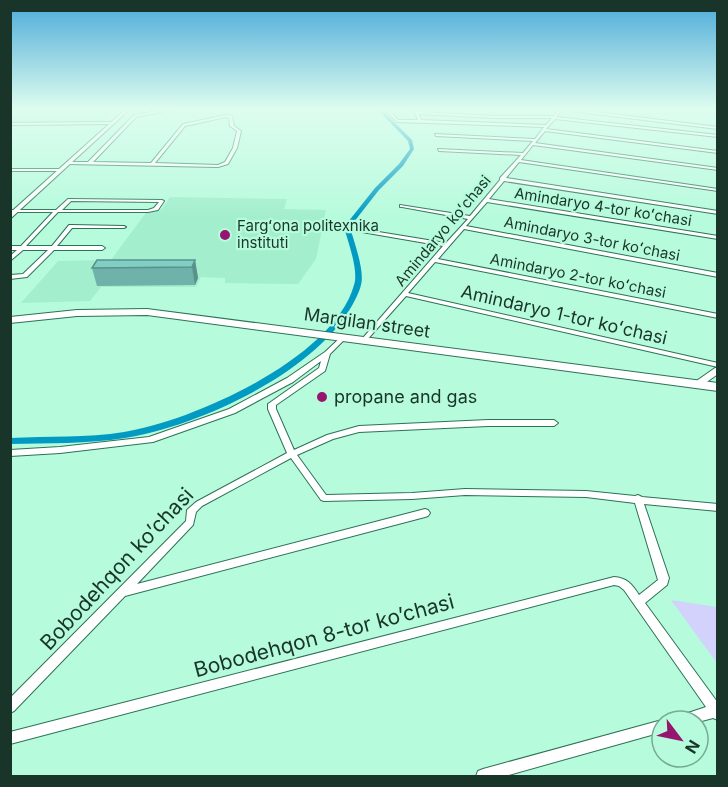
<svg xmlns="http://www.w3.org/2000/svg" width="728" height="787" font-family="Inter,sans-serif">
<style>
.built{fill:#a2eecd}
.green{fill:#d2d2fc}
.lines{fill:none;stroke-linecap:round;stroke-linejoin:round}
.canal{fill:#009ac3;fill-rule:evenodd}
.minor-casing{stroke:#2e7157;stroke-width:2}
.tertiary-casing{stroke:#2e7157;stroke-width:2}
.primary-casing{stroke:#2e7157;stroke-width:2}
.minor{fill:#fff;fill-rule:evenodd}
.tertiary{fill:#fff;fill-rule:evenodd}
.primary{fill:#fff;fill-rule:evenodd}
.wall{fill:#6eb2a9}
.shaded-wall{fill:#5a918a}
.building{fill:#80cfc5;stroke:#5a918a;stroke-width:1.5}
.poi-dot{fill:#96156e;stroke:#b6fbdc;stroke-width:2}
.labels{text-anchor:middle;stroke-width:4.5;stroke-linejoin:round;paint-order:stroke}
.far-street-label{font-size:15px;fill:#193529;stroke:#b6fbdc}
.far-poi-label{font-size:15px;fill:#193529;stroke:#b6fbdc;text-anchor:start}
.street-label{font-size:18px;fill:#193529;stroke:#b6fbdc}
.poi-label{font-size:18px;fill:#193529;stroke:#b6fbdc;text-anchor:start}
.near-street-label{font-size:21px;fill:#193529;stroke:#b6fbdc}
</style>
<rect width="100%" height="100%" fill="#b6fbdc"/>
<!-- built -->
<path class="built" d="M11 108H118L101 123 11 122Z
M170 197 287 199 284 209 326 210 316 259 298 284 225 283V278L201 277 196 287H101L90 301 21 303 58 261 111 260 148 210H161Z"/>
<!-- green -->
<path class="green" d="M671 600 717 607V663Z"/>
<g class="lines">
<!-- canal -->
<path class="canal" d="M376 108H380L412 140 414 149 403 166 379 190 350 227C354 242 365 271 361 285 360 289 358 294 356 298 322 370 200 426 125 438 87 444 48 443 10 444V438C48 436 87 438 124 432 193 421 334 358 354 285 359 271 348 242 344 227L375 188 399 164 410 149 408 141Z"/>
<!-- minor casing -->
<g class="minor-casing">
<path id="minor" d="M138 108H148L126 111 124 110Z
M175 108H181L136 117 93 162 151 163 183 124 226 115 232 116 234 126 241 131 237 148 228 164 218 167 68 164 66 163 68 162H88L134 115ZM226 117 229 118 230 126 237 131 233 148 225 162 218 165 155 163 185 126Z
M383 108H387L398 120H418L415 113 418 108H421L419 112 496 116H554L559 108H563L718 127V129L562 110 556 117 718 135V137L555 119 546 129 718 151V153L545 131 535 143 718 168V170L533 145 521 160 718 189V191L519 162 506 178 718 211V214L504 181 489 199 718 236V239L487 202 466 226 718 273V277L464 229 438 259 718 314V318L435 262 408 293 718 363V367L406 296 366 341H362L361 340 362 339 443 246 356 231 354 230V228L446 243 468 219 402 207H400V205L470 216 500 180V178L521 155 439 151 438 149 523 153 533 141 436 136 435 134 535 139 544 127 397 122ZM419 114 496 118H552L546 125 421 120Z
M111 122 110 124 10 125V123Z
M10 169H60L62 170 60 171H10Z
M68 199 162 200 164 201 158 210 148 212H58L26 246H52L69 225H71L124 226 126 227 124 228H72L57 246H102L105 248 102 250H54L27 277 10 279V275L23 274 48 250H23L10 261V256L17 250H10V246H21L53 212H10V210H56ZM71 201 159 202 154 208 148 210H62Z
M343 336 346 338 330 354 325 371 276 405V409L294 450 327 435 359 426 488 420H554L558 423 554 426H488L359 432 333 439 297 455 326 495 412 493 465 489 586 491 635 496 638 495 642 497 718 504V511L644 504 669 578 667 585 645 603 718 703V720L713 718 698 722V721H674L676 717 706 707 624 590 619 586 614 585 10 744V732L614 577C627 578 632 584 639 595L658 580 635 503 586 497 465 495 412 499 324 501 321 500 291 458 202 506 196 512 193 525 137 584 425 509 428 510 430 513 428 516 425 517 125 596 14 711 10 713V698L186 521 187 510 196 502 287 453 268 409V404L319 368 321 361 293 382 235 413 153 442 60 453 10 456V450L60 447 149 437 229 409 287 378 325 352 341 337Z
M715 368H718V374L701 386H695L694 384 695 382Z
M662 720 665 721H662V732L505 776H476L478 771 483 769Z"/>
</g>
<!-- tertiary casing -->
<g class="tertiary-casing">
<path id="tertiary" d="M127 108H131L10 219V213Z"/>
</g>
<!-- primary casing -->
<g class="primary-casing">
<path id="primary" d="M147 309 718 383V391L147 315 77 316 10 323V317L77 310Z"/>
</g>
<!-- minor -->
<use href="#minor" class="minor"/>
<!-- tertiary -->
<use href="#tertiary" class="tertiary"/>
<!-- primary -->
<use href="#primary" class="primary"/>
</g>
<!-- wall -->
<path class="wall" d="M195 260 198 278 195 285 97 286 92 268Z"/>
<!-- shaded-wall -->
<path class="shaded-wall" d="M195 260 198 278 195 285 192 267Z"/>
<!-- building -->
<path class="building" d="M97 260H195L192 267 92 268Z"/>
<!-- sky -->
<linearGradient id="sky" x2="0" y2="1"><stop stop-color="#4baad9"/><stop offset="0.5" stop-color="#defdef"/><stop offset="1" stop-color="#defdef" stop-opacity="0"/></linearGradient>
<rect width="728" height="218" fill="url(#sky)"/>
<!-- markers -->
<g class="poi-dot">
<circle cx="225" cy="235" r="6"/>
<circle cx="322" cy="397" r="6"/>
</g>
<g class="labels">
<!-- far-street labels -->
<g class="far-street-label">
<text transform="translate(603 207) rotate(9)" y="5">Amindaryo 4-tor koʻchasi</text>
<text transform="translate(443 231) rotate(-50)" y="5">Amindaryo koʻchasi</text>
<text transform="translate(592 239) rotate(11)" y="5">Amindaryo 3-tor koʻchasi</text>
<text transform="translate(578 276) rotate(11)" y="5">Amindaryo 2-tor koʻchasi</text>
</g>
<!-- far-poi labels -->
<g class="far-poi-label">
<text x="237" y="231">Fargʻona politexnika<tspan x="237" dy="17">instituti</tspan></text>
</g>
<!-- street labels -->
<g class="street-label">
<text transform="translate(564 315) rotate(13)" y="6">Amindaryo 1-tor koʻchasi</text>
<text transform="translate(367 323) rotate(8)" y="6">Margilan street</text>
</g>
<!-- poi labels -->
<g class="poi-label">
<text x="334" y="403">propane and gas</text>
</g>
<!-- near-street labels -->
<g class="near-street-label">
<text transform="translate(117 569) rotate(-47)" y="7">Bobodehqon koʼchasi</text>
<text transform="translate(324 636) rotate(-15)" y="7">Bobodehqon 8-tor koʼchasi</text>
</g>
</g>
<!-- border -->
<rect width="728" height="787" fill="none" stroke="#193529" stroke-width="24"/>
<!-- north arrow -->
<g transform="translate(680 739) rotate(122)"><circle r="28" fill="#b6fbdc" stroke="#77ac94" stroke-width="1.5"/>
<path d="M0-4.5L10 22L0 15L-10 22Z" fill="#96156e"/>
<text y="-9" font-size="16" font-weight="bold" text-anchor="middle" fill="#193529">N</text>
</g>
</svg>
